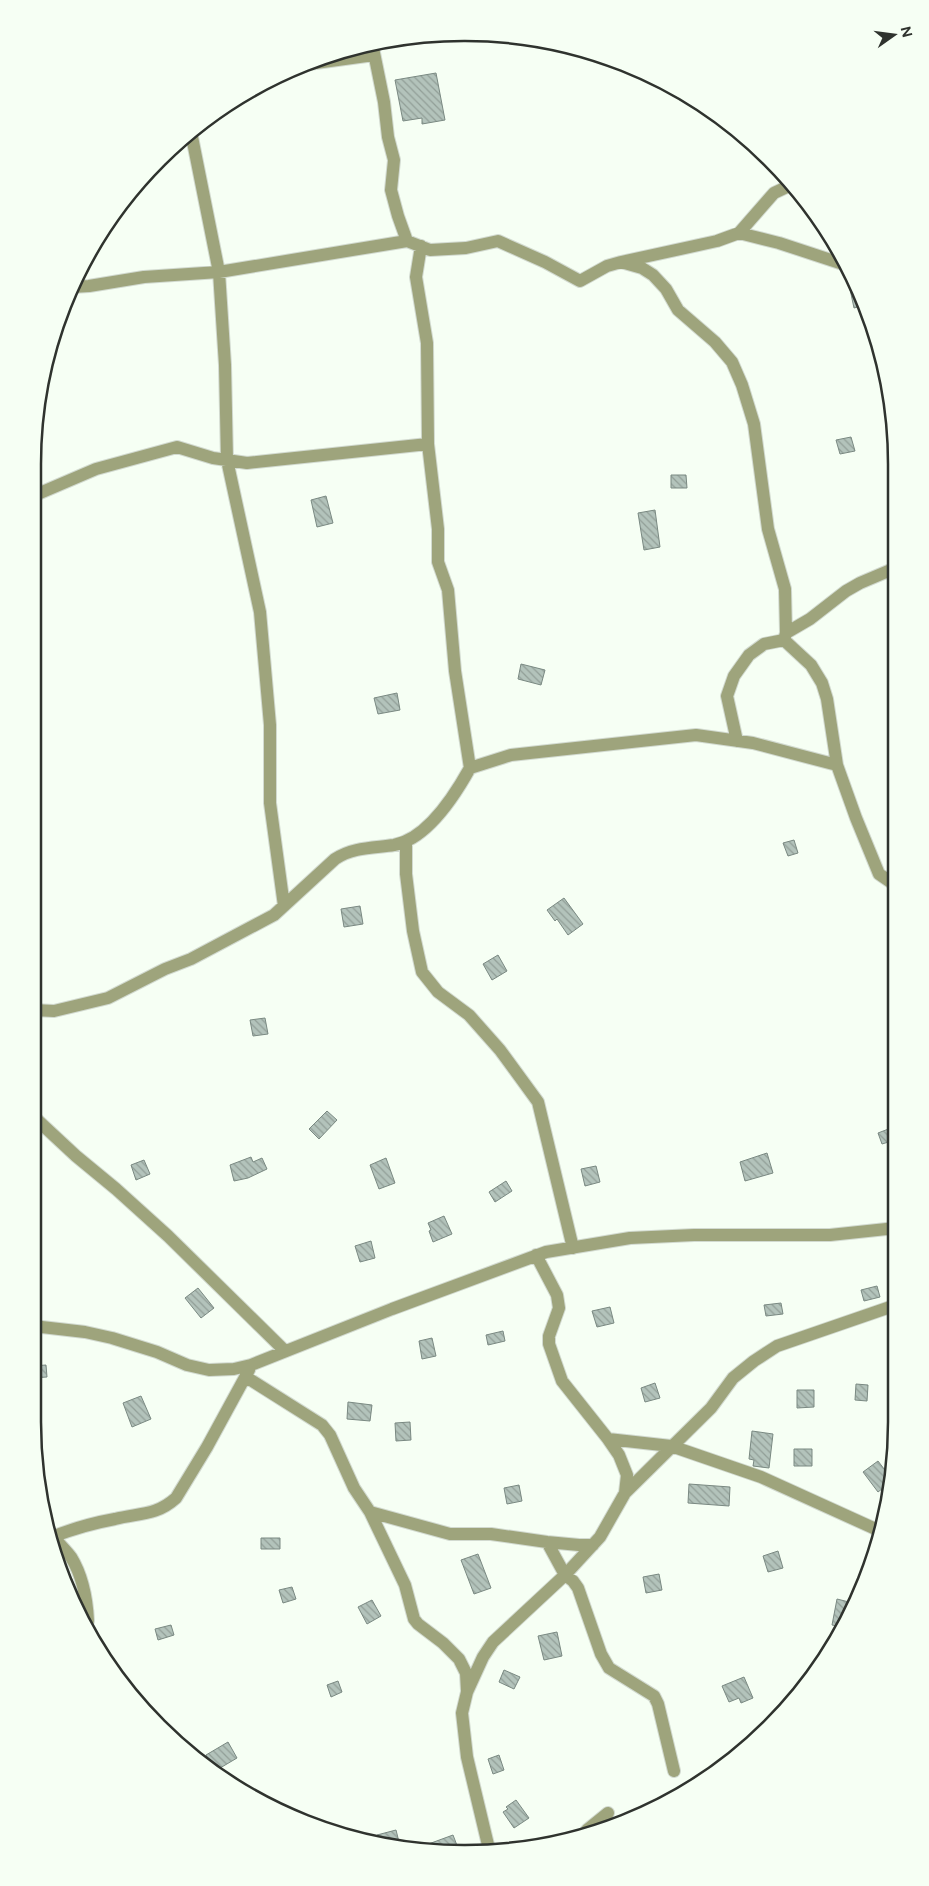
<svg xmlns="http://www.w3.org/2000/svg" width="929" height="1886" font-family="Figtree,sans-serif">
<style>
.building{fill:url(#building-back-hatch);stroke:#7a8982}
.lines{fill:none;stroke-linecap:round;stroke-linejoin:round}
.minor-casing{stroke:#d2dad0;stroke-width:14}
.minor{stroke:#9ea47c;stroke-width:12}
.rim{fill:none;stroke:#2f332e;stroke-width:2.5}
</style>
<defs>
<pattern id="building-back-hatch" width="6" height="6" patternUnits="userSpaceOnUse" patternTransform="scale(1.25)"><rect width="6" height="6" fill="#b3c3bb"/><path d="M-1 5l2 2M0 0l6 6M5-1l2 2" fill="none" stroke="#929f98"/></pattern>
</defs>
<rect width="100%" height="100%" fill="#f6fff4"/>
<!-- building -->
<path class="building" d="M436 73 445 120 422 124V118L403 121 395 80Z
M849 274 864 299 865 305 854 308 847 275Z
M851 437 855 451 840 454 836 440Z
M671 475H686L687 488H671Z
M326 496 333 523 317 527 311 500Z
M655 510 660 547 644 550 638 513Z
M521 664 545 670 541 685 518 679Z
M397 693 400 710 378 714 374 698Z
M794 840 798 853 788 856 783 843Z
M564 898 583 924 568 935 557 919 555 921 547 910Z
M360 906 363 924 344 927 341 909Z
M498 955 507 971 492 980 483 964Z
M265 1018 268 1034 253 1036 250 1020Z
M327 1111 337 1120 319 1139 309 1129Z
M891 1128 895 1140 882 1144 878 1133Z
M767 1153 773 1173 745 1181 740 1162Z
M251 1157 253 1162 262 1158 267 1169 248 1178 234 1181 230 1165Z
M386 1158 395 1183 379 1189 370 1165Z
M144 1160 150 1174 136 1180 131 1165Z
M596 1166 600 1182 585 1186 581 1169Z
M506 1181 512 1191 495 1202 489 1192Z
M444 1216 452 1234 433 1242 429 1231 431 1230 428 1223Z
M371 1241 375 1258 360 1262 355 1246Z
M877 1286 880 1297 864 1301 861 1290Z
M198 1288 214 1308 201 1318 185 1298Z
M781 1303 783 1314 766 1316 764 1305Z
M610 1307 614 1323 597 1327 592 1311Z
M503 1331 505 1341 488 1345 486 1335Z
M432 1338 436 1356 422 1359 419 1341Z
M46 1365 47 1377 32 1378V1366Z
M655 1383 660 1398 645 1402 641 1388Z
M856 1384 868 1385 867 1401 855 1400Z
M797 1390H814V1407L797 1408Z
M141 1396 151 1419 132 1427 123 1403Z
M348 1402 372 1405 370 1421 347 1419Z
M410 1422 411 1440 396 1441 395 1423Z
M752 1431 773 1434 769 1468 753 1466 754 1460 749 1459Z
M794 1449H812V1466H794Z
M878 1461 891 1478V1482L878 1492 863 1472Z
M689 1484 730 1487 729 1506 688 1503Z
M519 1485 522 1501 507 1504 504 1488Z
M261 1538H280V1549H261Z
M778 1551 783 1568 768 1572 763 1556Z
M478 1554 491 1588 474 1594 461 1560Z
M659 1574 662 1590 646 1593 643 1577Z
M292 1587 296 1599 283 1603 279 1590Z
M837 1599 849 1602 845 1622 842 1627 832 1625Z
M372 1600 381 1616 367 1624 358 1607Z
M171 1625 174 1635 158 1640 155 1629Z
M557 1632 562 1656 544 1660 538 1636Z
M504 1670 520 1677 514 1689 499 1682Z
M744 1677 753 1698 741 1703 739 1698 729 1702 722 1686Z
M338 1681 342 1692 331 1697 327 1685Z
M228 1742 237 1758 215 1771 206 1755Z
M499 1755 504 1770 493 1774 488 1759Z
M516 1800 529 1818 514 1828 503 1812 508 1809 506 1807Z
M396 1830 400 1846 380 1845 377 1835Z
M453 1835 458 1848 423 1847V1846Z"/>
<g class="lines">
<!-- minor casing -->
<g class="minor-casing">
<path id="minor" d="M372 43 384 102 388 137 394 160 391 190 398 216 407 241 430 250 466 248 498 241 545 262 580 281 607 266 621 262 717 241 739 233 774 193 791 185
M301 65 374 55
M191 132 219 272 225 365 227 460 260 612 270 725V803L284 906
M739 233 779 243 843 264
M621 262 642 268 653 275 666 289 678 310 715 342 732 362 742 385 754 424 768 529 785 589 786 633 784 640 811 665 822 683 827 699 837 765 856 818 879 874 895 885
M72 287 89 286 144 277 219 272 407 241
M428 444 438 529V562L448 590 455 671 470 768
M33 496 96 469 177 447 213 458 247 463 428 444 427 343 416 277 421 246
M786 633 810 619 846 591 860 583 893 569
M737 741 727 696 734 676 749 655 764 644 784 640
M406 842V874L413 931 422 972 438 992 469 1015 500 1050 538 1102 573 1248
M33 1010 54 1011 108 998 165 969 191 959 274 915 335 859C353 847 374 848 394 845 427 839 455 795 470 768L511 755 696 735 753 743 837 765
M33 1116 76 1156 116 1189 168 1236 285 1351
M33 1326 85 1332 112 1338 157 1352 187 1365 209 1370 234 1369 251 1365 392 1309 546 1252 630 1238 694 1235H830L896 1228
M246 1377 322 1425 330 1435 354 1488 370 1512 450 1534H491L547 1542 579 1545H593
M608 1439 671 1446 761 1477 880 1531
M625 1493 711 1408 733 1378 754 1361 777 1346 896 1305
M370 1512 405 1585 414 1619 418 1624 443 1643 459 1659 466 1673 467 1691
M53 1536C58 1543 66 1550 71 1557 82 1575 87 1600 88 1621
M52 1537C72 1529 93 1523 115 1519 139 1513 156 1516 176 1498L207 1447 249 1370
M547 1542 565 1575 573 1581 578 1588 601 1654 609 1668 654 1696 658 1704 674 1771
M587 1830 608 1813
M489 1849 467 1757 462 1713 467 1692 483 1657 493 1642 565 1575 600 1537 625 1493 627 1475 619 1455 608 1439 562 1381 549 1344V1336L559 1308 557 1295 536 1255"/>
</g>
<!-- minor -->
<use href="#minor" class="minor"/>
</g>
<!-- crop -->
<path d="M0 0H929V1886H0ZM464 41H465A423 423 0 0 1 888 464V1422A423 423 0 0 1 465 1845H464A423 423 0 0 1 41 1422V464A423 423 0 0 1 464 41Z" fill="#f6fff4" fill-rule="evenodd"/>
<path class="rim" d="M464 41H465A423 423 0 0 1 888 464V1422A423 423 0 0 1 465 1845H464A423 423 0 0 1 41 1422V464A423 423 0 0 1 464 41Z"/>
<!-- north arrow -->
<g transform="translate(894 35) rotate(76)" stroke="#f6fff4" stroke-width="4" paint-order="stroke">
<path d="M0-4L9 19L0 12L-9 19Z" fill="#2f332e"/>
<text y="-8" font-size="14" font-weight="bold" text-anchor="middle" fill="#2f332e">N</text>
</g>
</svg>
